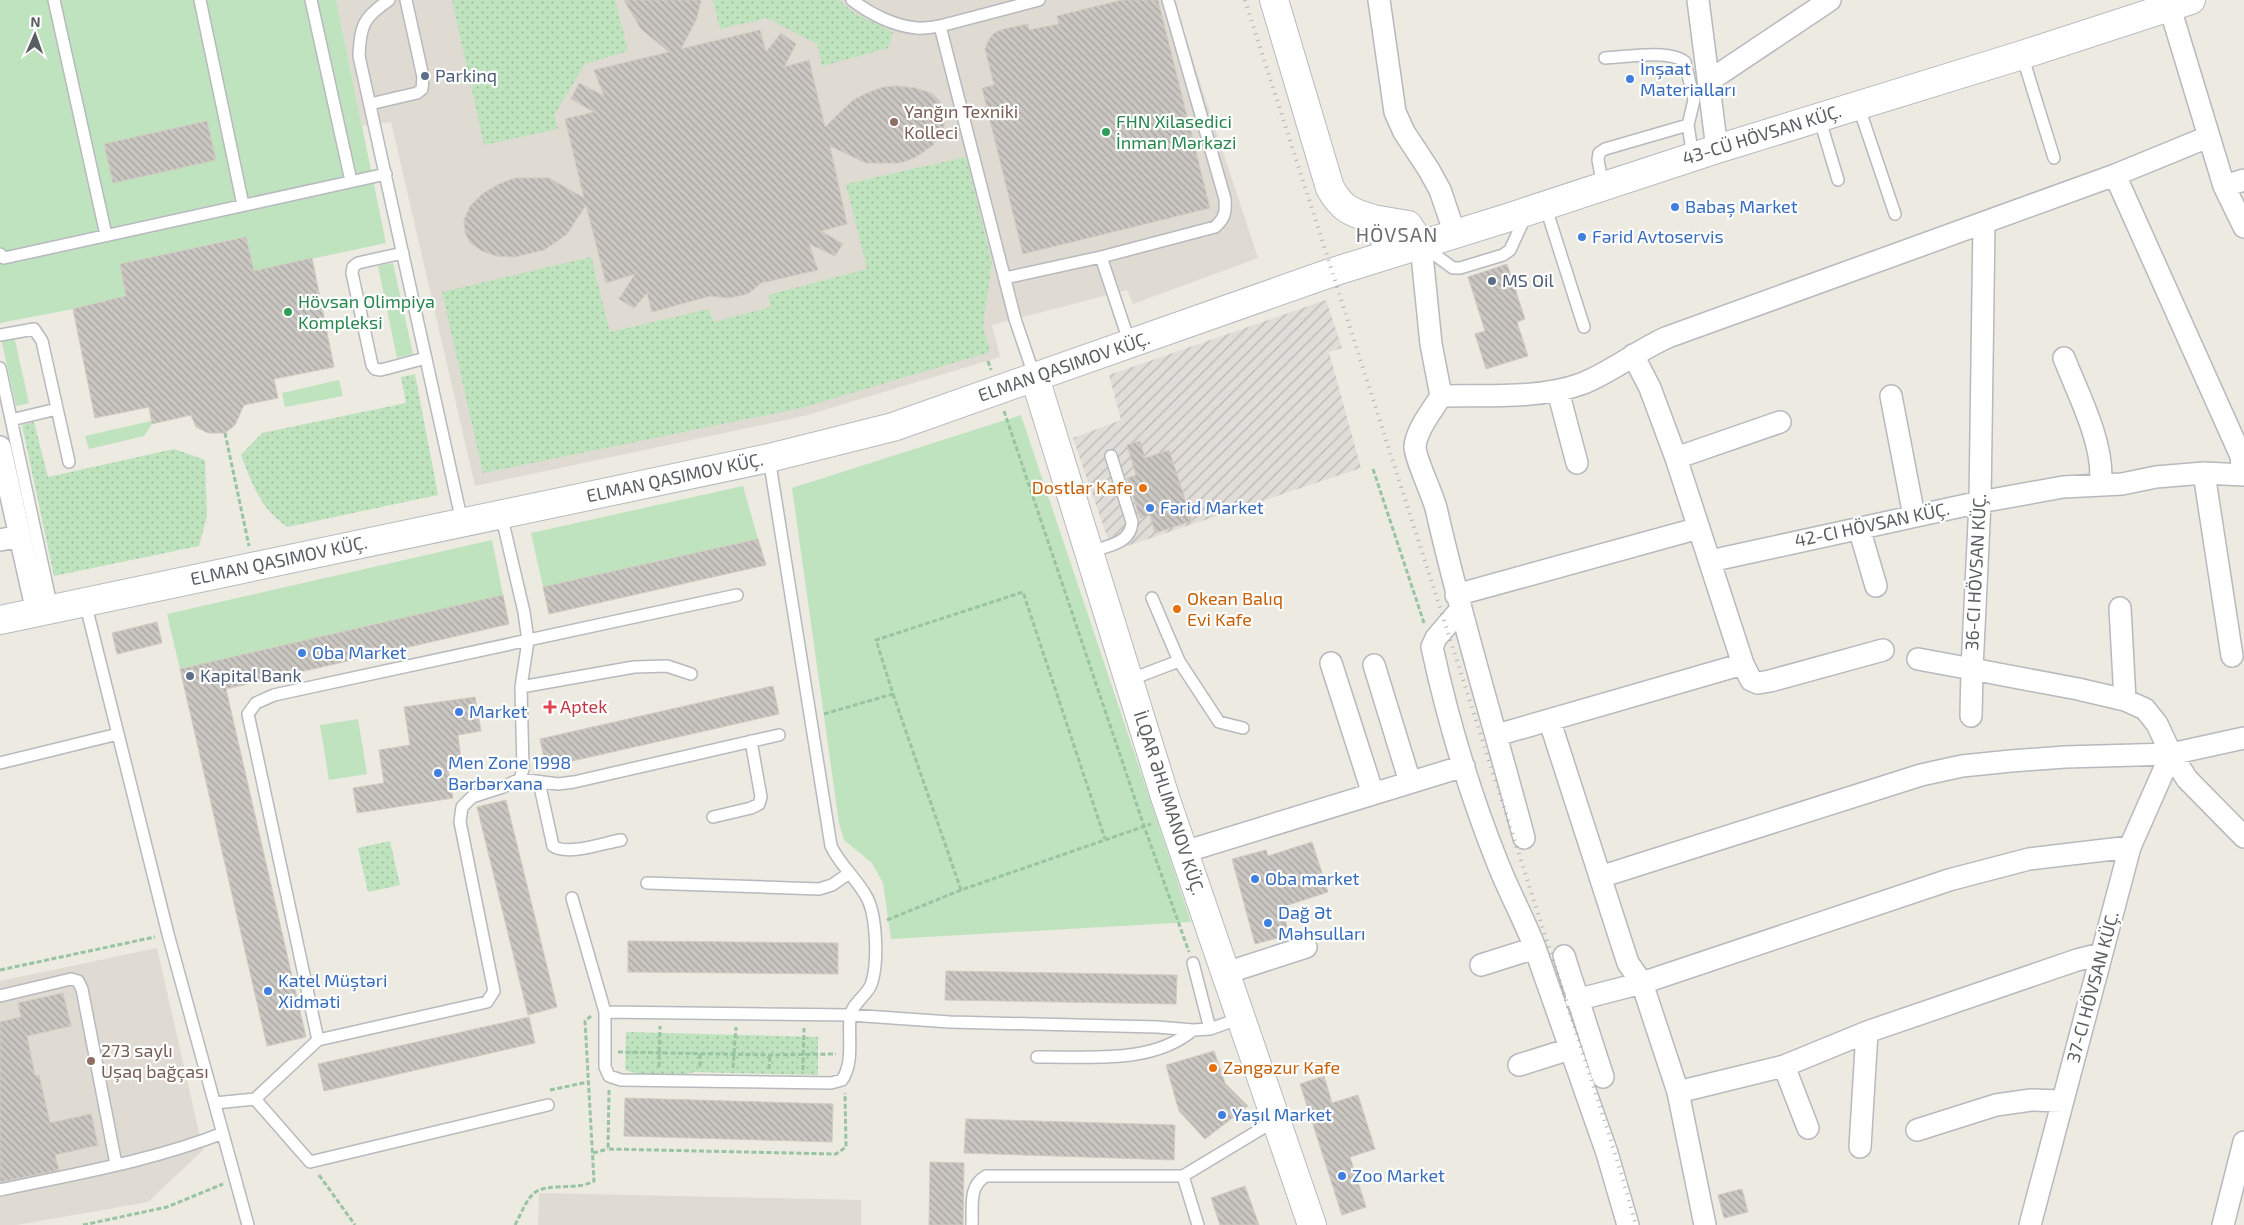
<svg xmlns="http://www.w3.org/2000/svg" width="2244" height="1225" font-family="'Exo 2',sans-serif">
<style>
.industrial{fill:url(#industrial-furrows)}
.education{fill:#dfdbd2}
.green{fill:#bfe3be}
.park{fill:url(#park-dots)}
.building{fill:url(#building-back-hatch);stroke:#d1cbc0}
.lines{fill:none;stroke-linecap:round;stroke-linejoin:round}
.lane-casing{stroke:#b7b9be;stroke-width:14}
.street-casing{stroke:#b7b9be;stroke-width:24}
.secondary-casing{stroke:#b7bac0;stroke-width:30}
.path{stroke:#98c4a3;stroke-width:3;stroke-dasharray:5 2.5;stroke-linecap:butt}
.lane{stroke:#fff;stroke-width:11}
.street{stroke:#fff;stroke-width:21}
.secondary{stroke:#fff;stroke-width:28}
.rail{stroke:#b2b3b3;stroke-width:4;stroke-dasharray:1 6;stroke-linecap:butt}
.service-dot{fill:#5c6f8a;stroke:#fff;stroke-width:2}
.shop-dot{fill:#3f7fe0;stroke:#fff;stroke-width:2}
.education-dot{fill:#8d6e63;stroke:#fff;stroke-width:2}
.leisure-dot{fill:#2e9e5b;stroke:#fff;stroke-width:2}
.food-dot{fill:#e8710a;stroke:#fff;stroke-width:2}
.health-dot{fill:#e0444e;stroke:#fff;stroke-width:2}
.labels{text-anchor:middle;stroke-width:4.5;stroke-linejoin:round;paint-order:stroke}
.shop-label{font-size:18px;fill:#366cbe;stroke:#fff;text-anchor:start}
.service-label{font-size:18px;fill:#4e5e75;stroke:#fff;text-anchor:start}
.education-label{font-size:18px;fill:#785e54;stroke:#fff;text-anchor:start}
.leisure-label{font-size:18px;fill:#27864d;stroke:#fff;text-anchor:start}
.street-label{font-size:18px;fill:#5a5d62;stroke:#fff}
.food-label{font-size:18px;fill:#c56008;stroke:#fff;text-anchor:start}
.health-label{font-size:18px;fill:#be3a42;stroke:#fff;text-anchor:start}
.quarter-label{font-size:20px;letter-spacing:1px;fill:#6b6f74;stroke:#fff}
</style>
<defs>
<pattern id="industrial-furrows" width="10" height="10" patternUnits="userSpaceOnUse" patternTransform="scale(1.25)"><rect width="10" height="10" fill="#e0ddd9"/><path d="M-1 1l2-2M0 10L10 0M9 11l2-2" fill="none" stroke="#b9b6b3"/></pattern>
<pattern id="park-dots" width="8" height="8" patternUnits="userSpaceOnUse" patternTransform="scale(1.25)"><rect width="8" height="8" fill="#bfe3be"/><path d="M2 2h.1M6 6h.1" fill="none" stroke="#9ebb9e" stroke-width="1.8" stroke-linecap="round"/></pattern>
<pattern id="building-back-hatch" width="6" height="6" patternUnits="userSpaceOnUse" patternTransform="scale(1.25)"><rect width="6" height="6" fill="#cac6c1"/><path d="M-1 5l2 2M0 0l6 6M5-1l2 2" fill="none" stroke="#a7a4a0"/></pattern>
</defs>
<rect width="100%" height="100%" fill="#eceae1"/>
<!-- industrial -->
<path class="industrial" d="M1326 300 1342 348 1329 352 1361 468 1112 551 1073 438 1121 420 1109 375Z"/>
<!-- education -->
<path class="education" d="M336 0H1173L1258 258 1133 304 1127 290 992 325 1000 357 804 416 475 486 391 122 362 126Z
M157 948 203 1150 148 1202 17 1225H0V981Z
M539 1193 861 1200V1225H538Z"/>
<!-- green -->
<path class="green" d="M0 0H336L386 243 254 271 246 237 120 264 126 296 73 309 0 323Z
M393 263 413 354 397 358 378 266Z
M14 336 29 403 16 406 1 338Z
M339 380 343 396 285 407 282 393Z
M1021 415 1191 922 891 939 883 883 872 863 844 840 839 823 792 488Z
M151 421 152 424 144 436 89 449 85 436Z
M743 486 758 539 543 587 531 533Z
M492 540 503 595 180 669 167 614Z
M358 719 367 774 329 780 320 725Z"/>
<!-- park -->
<path class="park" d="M452 0H615L628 51 585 64 554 115 558 129 484 145Z
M713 0H839L854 13 893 32 888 48 822 66 817 44 767 18 720 29Z
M966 157 992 263 983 326 990 352 801 408 483 473 442 292 591 257 610 332 709 309 714 322 771 307 768 295 867 269 846 184Z
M415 374 438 495 287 527C260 507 253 487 241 455L262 433 406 403 401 377Z
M34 422 48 477 174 449 205 460 207 516 199 546 54 576 22 425Z
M390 841 400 885 368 892 358 848Z
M626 1032 818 1037V1075L695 1072 660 1080 625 1070Z"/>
<!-- building -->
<path class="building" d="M624 0H701L697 18 681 49 760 30 766 52 781 33 796 44 784 67 809 60 825 127 853 100 867 93 883 87 897 86 915 88 931 93 938 99 945 109V119L943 131 932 146 916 157 901 163H866L830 146 847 224 821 231 843 244 835 256 809 244 818 270 761 283 748 294 728 298 710 296 652 312 647 293 634 308 619 299 635 274 606 283 586 205 567 234 544 250 514 257 496 256 482 251 470 243 465 232 464 220 470 206 482 194 499 184 515 178H549L584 198 565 119 594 112 571 99 579 83 604 96 594 70 669 52 641 29Z
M1122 0H1158L1210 208 1023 254 982 88 994 85 985 49 988 41 994 33 1004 29 1028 24 1029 30 1059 24 1057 16Z
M207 121 216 160 113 183 104 144Z
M246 237 254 271 312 258 334 367 274 379 278 398 244 405 235 425 225 433H208L196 427 191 415 152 424 149 407 95 418 73 309 126 296 120 264Z
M1507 264 1525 319 1517 322 1528 356 1486 369 1475 334 1485 331 1468 277Z
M1140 441 1145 458 1169 450 1192 521 1155 533 1150 515 1140 518 1127 478 1136 475 1127 445Z
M758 539 766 565 549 614 543 587Z
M503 595 509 624 226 689 306 1037 267 1046 180 669Z
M157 622 162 643 117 654 112 633Z
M773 686 779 714 546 767 540 739Z
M475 697 481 731 458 735 461 760 447 762 453 798 357 813 353 788 384 783 379 750 410 745 404 707Z
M506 800 557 1007 528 1015 477 807Z
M1312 842 1328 892 1282 907 1289 935 1255 944 1232 859 1266 850 1268 856Z
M628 941 838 943V974L628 972Z
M946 971 1177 975 1176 1004 945 1000Z
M63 993 71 1026 27 1036 35 1076 39 1075 50 1123 91 1114 98 1145 55 1155 59 1170 0 1182V1022L21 1017 18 1003Z
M529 1017 535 1043 324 1091 318 1064Z
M1214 1051 1225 1083 1248 1106 1205 1139 1179 1111 1166 1065Z
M1324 1076 1332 1103 1358 1095 1375 1149 1350 1157 1366 1207 1342 1215 1300 1084Z
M625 1098 833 1104 832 1142 624 1136Z
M966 1119 1175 1125 1174 1160 964 1153Z
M930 1162 964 1163 963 1225H929Z
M1245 1186 1259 1225H1220L1211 1198Z
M1742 1189 1748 1212 1724 1218 1718 1195Z"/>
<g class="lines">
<!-- lane casing -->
<g class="lane-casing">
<path id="lane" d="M54 0 106 235
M200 0 243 205
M311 0 351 181
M389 0C364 17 360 25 359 56L462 522
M852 0C870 14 894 26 917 28 924 29 933 27 940 26L1015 319 1035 378
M940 26 1039 0
M2022 55 2054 158
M1605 58C1625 57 1670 49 1685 62L1694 100 1688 125 1693 157
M370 104 417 93 422 89 423 77 406 0
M1858 105 1895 214
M1819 117 1838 180
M1603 186 1598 160 1599 153 1605 149 1688 125
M1545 205 1584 327
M1423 246 1453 268H1460L1503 255 1510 250 1526 215
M403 253 358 263 353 267 352 273 372 365 375 369 381 370 426 358
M0 254 4 258 386 174
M1101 257 1130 344
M1005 278 1101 257 1215 227C1225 218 1226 212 1225 199L1168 0
M0 335 34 329 42 341 69 462
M0 368 52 609
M11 420 57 409
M769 458 831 846C840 865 856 878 866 896 877 914 878 962 872 982 869 995 852 1002 850 1017 848 1037 854 1063 842 1080L831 1083 621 1080 609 1076 605 1067V1012L850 1015 950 1022 1157 1027 1193 1030 1210 1029 1241 1018
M501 514 524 612 528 641 521 687 523 769 520 779
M1089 552C1107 546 1131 544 1132 522L1111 456
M1152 598 1179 661 1219 722 1243 728
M85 602 168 934 248 1225
M1129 680 1179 661
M521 687 634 667 667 666 691 674
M0 763 118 734
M539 782 553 846C568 856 603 843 621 840
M713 817 751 808 759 804 761 797 751 741
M647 883 819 889 832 885 848 874
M572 898 605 1012
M1193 963 1210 1029
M0 996 71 979 78 981 82 989 116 1164
M318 1040 248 714 256 703 274 695 737 595
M1037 1057C1088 1056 1151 1065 1193 1030
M255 1099 318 1040 487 1002 494 991 460 822 462 807 472 797 503 787 520 779 558 784 574 782 779 735
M215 1103 255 1099 310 1162 548 1105
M0 1190C74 1174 152 1161 223 1133
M972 1225C973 1207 968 1186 986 1176H1183
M1198 1225 1183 1176 1276 1120"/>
</g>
<!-- street casing -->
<g class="street-casing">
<path id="street" d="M1379 0 1395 112 1404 132 1429 170 1440 190 1455 234
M1698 0 1717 149
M2170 8 2224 186 2244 227
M1709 81 1830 0
M2115 175 2241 456 2243 475
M2224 186 2244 180
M1984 223 1980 502 1972 669 2078 689 2125 700 2145 709 2157 724 2171 754 2187 779 2244 837
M1421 245 1431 344 1441 396C1432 411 1416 430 1415 447 1415 458 1432 493 1436 508 1461 619 1495 728 1524 838
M1633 355 1650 388 1676 458 1743 664 1751 680 1758 683 1770 681 1883 650
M2064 358C2078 394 2106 447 2100 485
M1558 391 1577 463
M1441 396C1484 395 1540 399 1581 384 1612 372 1638 350 1668 337L2115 175 2208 137
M1891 396 1914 516
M0 447 37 612
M1676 458 1780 422
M2204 473 2232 656
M1859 528 1876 586
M0 540 20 536
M1710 561 1980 502 2063 487 2122 484 2156 477 2204 473 2244 475
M1456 595 1699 528
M2120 608 2125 700
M1460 610 1436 638 1432 647C1448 721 1470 794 1498 864 1509 892 1524 919 1535 948L1607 1153 1628 1225
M1918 659 1972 669 1971 716
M1331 663 1373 794
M1374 665 1410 782
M1550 722 1628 963 1642 983 1678 1092 1705 1225
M1497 735 1743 664
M1184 852 1464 766
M1600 877 1921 775 1962 766 2011 761 2065 757 2171 754 2244 738
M1564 956 1603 1077
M1481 965 1535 948
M1226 973 1306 947
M1576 1000 1642 983 1949 880 2029 859 2130 847
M1519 1065 1570 1049
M1784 1066 1808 1128
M1678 1092 1784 1066 1867 1032 2077 960 2101 954
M1917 1130 1996 1105 2031 1100 2063 1101
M1860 1147 1867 1032
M2030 1225 2130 847 2171 754
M2223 1225 2244 1142"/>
</g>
<!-- secondary casing -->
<g class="secondary-casing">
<path id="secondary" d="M1274 0 1330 188C1342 209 1350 212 1373 219
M1382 235 1373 219 1408 225 1421 245
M1035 378 1165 797 1312 1225
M0 620 769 458 893 427 1333 272 1510 217 1717 149 2022 55 2191 0"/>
</g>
<!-- path -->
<path class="path" d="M988 361 991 370
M1004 411 1144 826 1189 952
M225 433 249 546
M1373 469 1424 623
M893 694 961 890 1151 824
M824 714 893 694 876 640 1023 592 1105 839
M887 920 961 890
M0 970 155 937
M618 1052 770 1055 836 1054
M700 1054V1068
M659 1067 660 1026
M733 1068 736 1027
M769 1069 770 1055
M803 1070 804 1028
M550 1090 588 1082
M609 1090 608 1149 836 1154 846 1147 845 1093
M593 1153 608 1149
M319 1175 355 1225
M83 1225 167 1207 223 1184
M515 1225C520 1216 525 1202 533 1194 546 1182 577 1191 594 1181L585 1021 591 1016"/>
<!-- lane -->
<use href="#lane" class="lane"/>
<!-- street -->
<use href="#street" class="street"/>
<!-- secondary -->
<use href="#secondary" class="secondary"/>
<!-- rail -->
<path class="rail" d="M1245 0 1620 1169 1636 1225"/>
</g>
<!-- markers -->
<g class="service-dot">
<circle cx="425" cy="76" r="5"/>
<circle cx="1492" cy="281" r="5"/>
<circle cx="190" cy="676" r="5"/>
</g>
<g class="shop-dot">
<circle cx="1630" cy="79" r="5"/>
<circle cx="1675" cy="207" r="5"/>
<circle cx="1582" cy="237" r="5"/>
<circle cx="1150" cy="508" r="5"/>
<circle cx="302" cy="653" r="5"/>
<circle cx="459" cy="712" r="5"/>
<circle cx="438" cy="773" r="5"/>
<circle cx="1255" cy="879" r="5"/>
<circle cx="1268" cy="923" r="5"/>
<circle cx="268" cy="991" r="5"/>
<circle cx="1222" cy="1115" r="5"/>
<circle cx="1342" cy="1176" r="5"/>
</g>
<g class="education-dot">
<circle cx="894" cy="122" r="5"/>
<circle cx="91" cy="1061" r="5"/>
</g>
<g class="leisure-dot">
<circle cx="1106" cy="132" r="5"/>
<circle cx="288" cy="312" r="5"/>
</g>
<g class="food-dot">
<circle cx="1143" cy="488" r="5"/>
<circle cx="1177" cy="609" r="5"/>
<circle cx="1213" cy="1068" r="5"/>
</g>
<path class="health-dot" d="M547.5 699.5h5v5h5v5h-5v5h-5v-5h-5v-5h5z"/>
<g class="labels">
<!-- shop labels -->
<g class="shop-label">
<text x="1640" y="75">İnşaat<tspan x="1640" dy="21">Materialları</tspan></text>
<text x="1685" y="213">Babaş Market</text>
<text x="1592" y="243">Fərid Avtoservis</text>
<text x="1160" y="514">Fərid Market</text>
<text x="312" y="659">Oba Market</text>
<text x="469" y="718">Market</text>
<text x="448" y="769">Men Zone 1998<tspan x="448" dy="21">Bərbərxana</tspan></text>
<text x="1265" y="885">Oba market</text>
<text x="1278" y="919">Dağ Ət<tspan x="1278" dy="21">Məhsulları</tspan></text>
<text x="278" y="987">Katel Müştəri<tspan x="278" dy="21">Xidməti</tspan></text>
<text x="1232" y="1121">Yaşıl Market</text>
<text x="1352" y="1182">Zoo Market</text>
</g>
<!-- service labels -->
<g class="service-label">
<text x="435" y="82">Parkinq</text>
<text x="1502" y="287">MS Oil</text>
<text x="200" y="682">Kapital Bank</text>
</g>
<!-- education labels -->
<g class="education-label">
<text x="904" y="118">Yanğın Texniki<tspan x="904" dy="21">Kolleci</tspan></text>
<text x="101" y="1057">273 saylı<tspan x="101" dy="21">Uşaq bağçası</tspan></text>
</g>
<!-- leisure labels -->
<g class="leisure-label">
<text x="1116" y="128">FHN Xilasedici<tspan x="1116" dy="21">İnman Mərkəzi</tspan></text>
<text x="298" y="308">Hövsan Olimpiya<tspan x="298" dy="21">Kompleksi</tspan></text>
</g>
<!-- street labels -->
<g class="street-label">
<text transform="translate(1762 135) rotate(-17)" y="6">43-CÜ HÖVSAN KÜÇ.</text>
<text transform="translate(1064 367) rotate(-19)" y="6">ELMAN QASIMOV KÜÇ.</text>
<text transform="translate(675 478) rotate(-12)" y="6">ELMAN QASIMOV KÜÇ.</text>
<text transform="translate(1872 525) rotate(-12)" y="6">42-CI HÖVSAN KÜÇ.</text>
<text transform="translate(279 561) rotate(-12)" y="6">ELMAN QASIMOV KÜÇ.</text>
<text transform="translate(1976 572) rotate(-87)" y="6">36-CI HÖVSAN KÜÇ.</text>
<text transform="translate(1169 803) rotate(72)" y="6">İLQAR ƏHLIMANOV KÜÇ.</text>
<text transform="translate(2093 987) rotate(-75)" y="6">37-CI HÖVSAN KÜÇ.</text>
</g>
<!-- food labels -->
<g class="food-label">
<text x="1133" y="494" text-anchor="end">Dostlar Kafe</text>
<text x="1187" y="605">Okean Balıq<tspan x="1187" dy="21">Evi Kafe</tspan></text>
<text x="1223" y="1074">Zəngəzur Kafe</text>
</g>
<!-- health labels -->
<g class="health-label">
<text x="560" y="713">Aptek</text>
</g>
<!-- quarter labels -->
<g class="quarter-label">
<text x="1397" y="242">HÖVSAN</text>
</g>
</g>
<!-- north arrow -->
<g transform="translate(35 35) rotate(2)" stroke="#ffffff" stroke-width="4" paint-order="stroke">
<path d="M0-4L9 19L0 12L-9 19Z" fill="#5a5d62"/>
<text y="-8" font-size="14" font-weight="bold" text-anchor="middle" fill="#5a5d62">N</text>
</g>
</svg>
